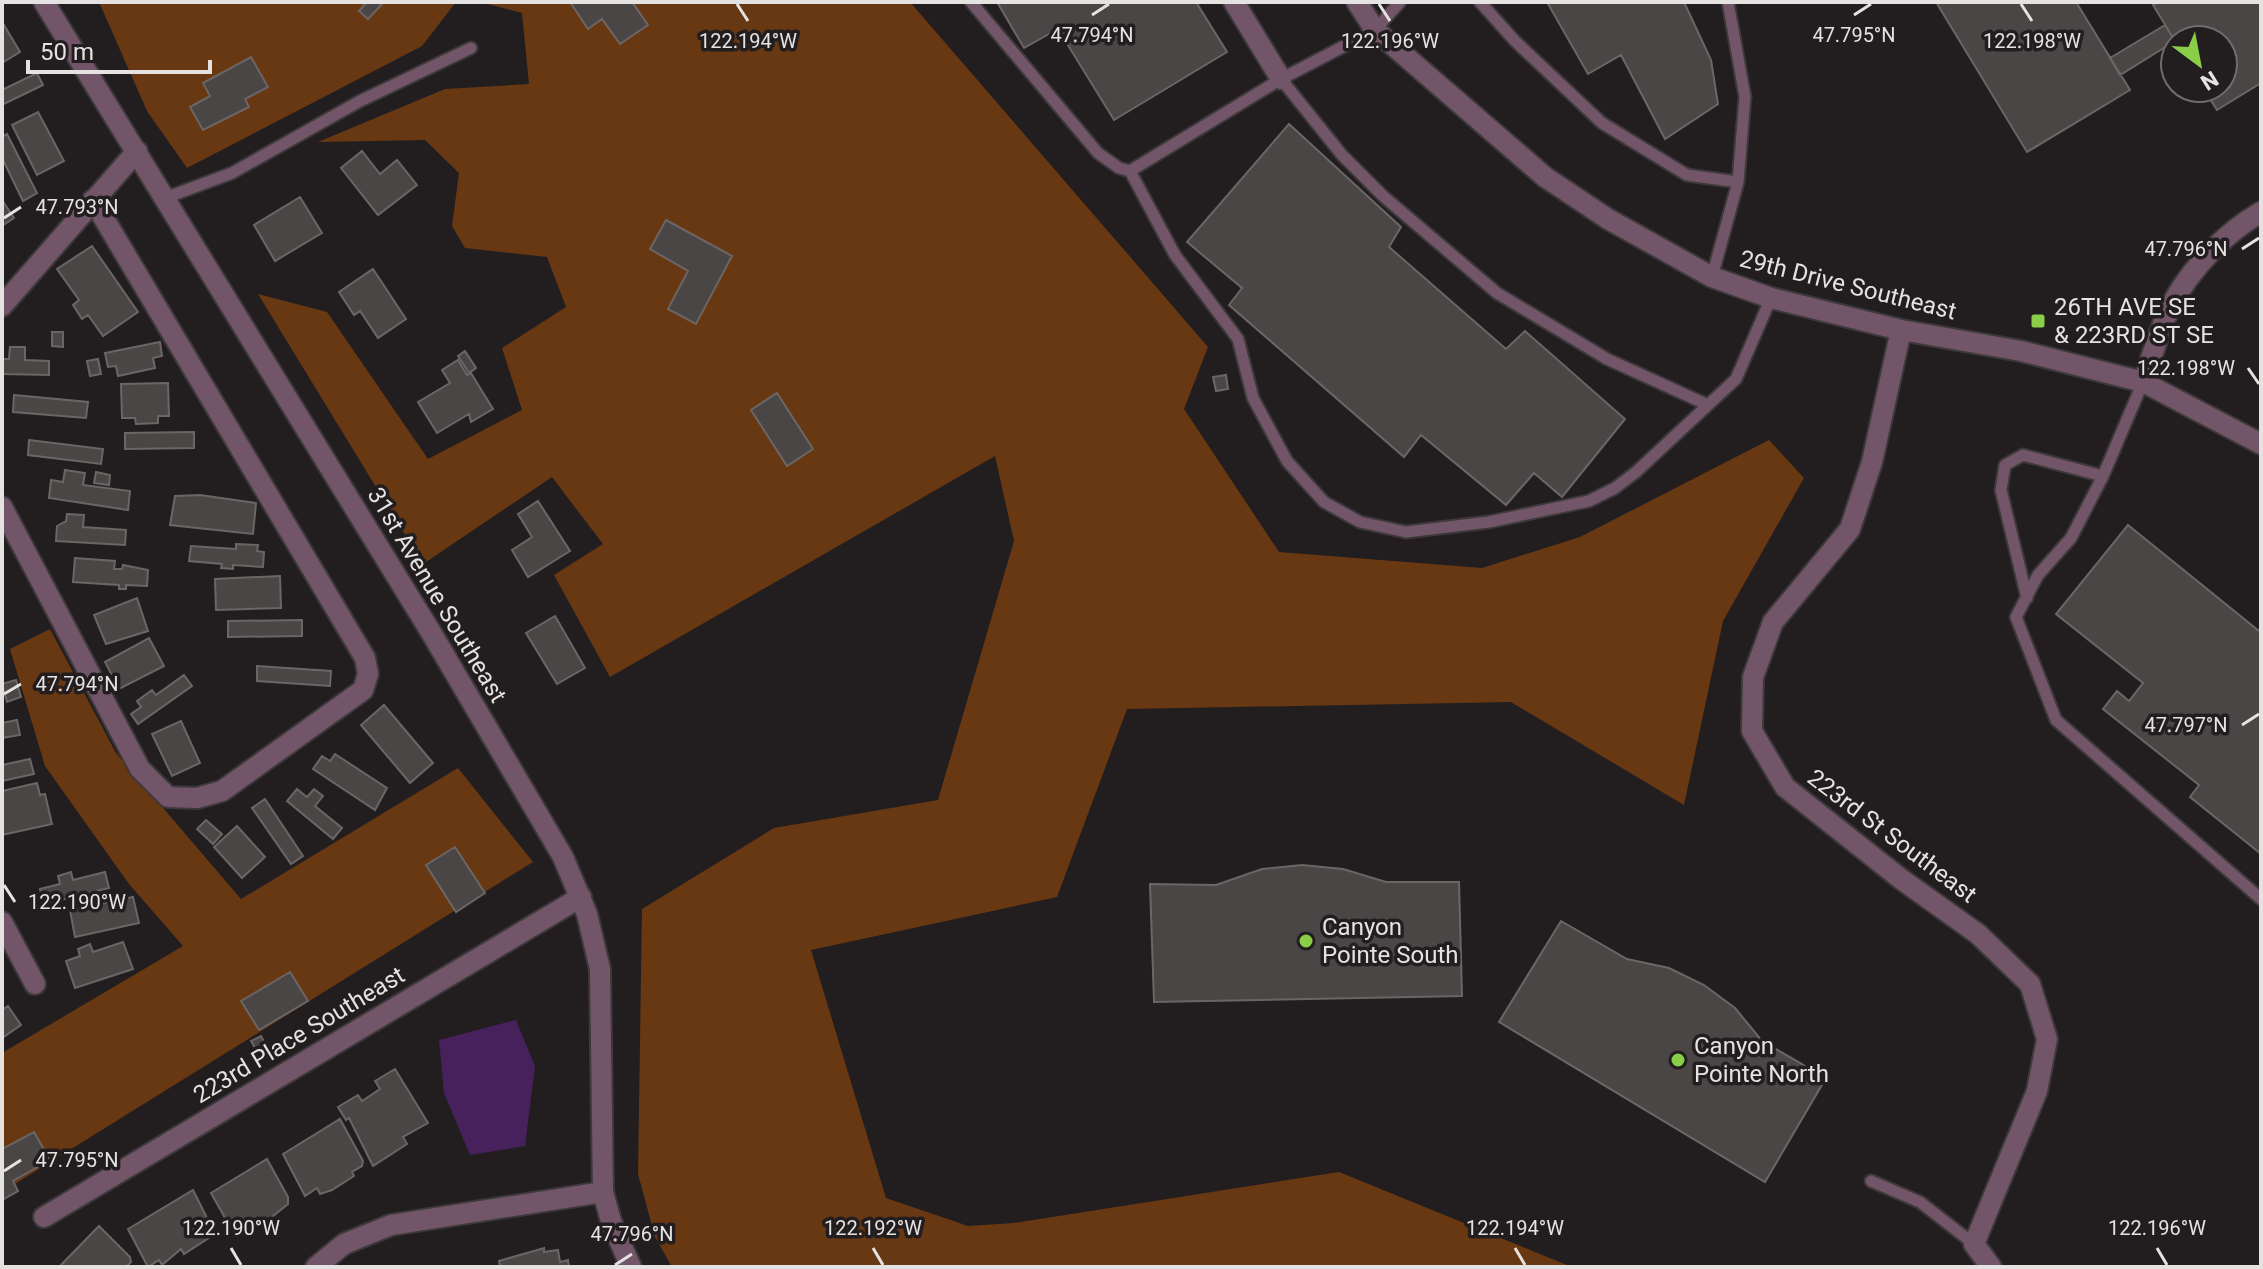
<svg xmlns="http://www.w3.org/2000/svg" width="2263" height="1269" font-family="Roboto,sans-serif">
<style>
.forest{fill:#683812}
.water{fill:#47215b}
.building{fill:#4b4646;stroke:#6b6665;stroke-width:2}
.lines{fill:none;stroke-linecap:round;stroke-linejoin:round}
.service-casing{stroke:#3d393a;stroke-width:15}
.minor-casing{stroke:#3d393a;stroke-width:24}
.tertiary-casing{stroke:#3d393a;stroke-width:24}
.service{stroke:#725569;stroke-width:11}
.minor{stroke:#725569;stroke-width:20}
.tertiary{stroke:#725569;stroke-width:20}
.ticks{fill:none;stroke:#e5e2e2;stroke-width:3}
.poi-dot{fill:#8ace47;stroke:#221e1f;stroke-width:3}
.labels{text-anchor:middle;stroke-width:7;stroke-linejoin:round;paint-order:stroke}
.street-label{font-size:24px;fill:#e5e2e2;stroke:#221e1f}
.poi-label{font-size:24px;fill:#e5e2e2;stroke:#221e1f;text-anchor:start}
.ticks-label{font-size:20px;text-anchor:middle;fill:#e5e2e2;stroke:#221e1f;stroke-width:7;stroke-linejoin:round;paint-order:stroke}
</style>
<rect width="100%" height="100%" fill="#221e1f"/>
<!-- forest -->
<path class="forest" d="M99 2H456L422 46 187 168 147 111Z
M480 2H910L1208 347 1184 409 1279 552 1482 568 1580 537 1769 440 1804 478 1723 621 1684 805 1511 702 1127 709 1057 897 811 950 886 1198 968 1226 1014 1223 1339 1172 1572 1267H672L655 1237 638 1174 642 909 774 828 938 800 1014 541 995 456 610 677 554 575 603 544 552 477 423 564 258 294 327 312 428 459 522 410 502 348 566 307 547 257 465 248 452 226 459 173 425 140 318 142 445 89 529 84 522 13Z
M50 629 116 753 241 899 458 768 533 862 2 1192V1053L183 946 129 884 45 766 10 649Z"/>
<!-- water -->
<path class="water" d="M516 1020 535 1066 525 1146 470 1155 444 1093 439 1040Z"/>
<!-- building -->
<path class="building" d="M367 2H384L368 19 359 11Z
M570 2H632L648 25 620 44 602 19 588 29Z
M997 2H1196L1227 52 1114 120 1058 29 1024 48Z
M1547 2H1684L1711 60 1718 104 1665 139 1621 55 1588 74Z
M1936 2H2076L2130 90 2027 152Z
M2159 2H2261V83L2217 110 2203 88H2223V40L2175 41 2153 5Z
M4 25 20 52 2 63V26Z
M2165 25 2175 41 2120 75 2110 58Z
M251 57 268 87 245 99 249 107 203 130 190 107 210 96 203 83Z
M37 73 43 85 2 105V90Z
M38 112 64 161 37 175 12 125Z
M1289 124 1401 227 1389 247 1506 349 1525 331 1625 419 1562 497 1534 473 1506 505 1421 435 1404 457 1229 305 1242 288 1187 242Z
M7 134 37 193 23 201 2 158V137Z
M362 151 380 174 397 160 417 185 378 215 341 168Z
M300 197 322 233 275 261 254 225Z
M2 200 14 218 2 226Z
M666 220 732 256 696 324 668 309 688 271 650 249Z
M92 246 138 312 103 336 88 315 82 319 73 305 79 300 57 269Z
M373 269 406 319 378 338 360 311 354 315 339 292Z
M52 332H63V347L52 346Z
M160 342 162 356 153 358 155 368 118 376 116 366 108 367 105 353Z
M10 347H25V360L49 361V375L2 374V359H9Z
M465 351 476 368 469 373 458 356Z
M98 359 101 374 90 376 87 361Z
M458 360 467 375 471 373 493 409 471 422 469 414 437 433 418 402 450 383 442 370Z
M1226 375 1228 389 1216 391 1213 377Z
M168 383 169 416H158V423L136 424 135 418H122L121 384Z
M777 393 813 449 787 466 751 410Z
M14 395 88 402 86 418 13 412Z
M194 432V448L125 449V433Z
M29 440 103 449 101 464 28 455Z
M65 470 85 473 83 485 130 491 128 510 49 498 51 480 63 482Z
M96 472 110 475 109 485 94 483Z
M200 495 256 503 253 534 170 525 175 496Z
M538 501 570 551 528 577 512 550 532 537 518 514Z
M67 514 84 515 83 527 126 530 125 545 56 541 57 526 66 521Z
M2128 525 2259 631 2261 628V854L2190 797 2199 785 2103 709 2117 691 2129 701 2143 683 2056 614Z
M236 544 258 545 257 551 264 552 263 567 233 565V569L221 568 222 564 189 561 191 546 236 549Z
M75 558 115 561 114 569H122L123 565 148 570 147 586 126 585V589H119V585L73 582Z
M280 576 281 608 216 610 215 579Z
M137 598 148 631 106 644 94 615Z
M555 616 585 668 557 684 526 633Z
M302 620V636L228 637V621Z
M149 638 164 666 119 689 105 662Z
M257 666 331 671 330 686 257 681Z
M184 675 192 686 138 724 131 714 141 707 137 701 152 690 156 695Z
M16 680 21 697 7 702 2 684Z
M384 705 433 763 410 783 361 725Z
M17 720 20 735 2 738V723Z
M181 721 200 763 172 776 152 734Z
M335 754 387 788 375 810 313 769 322 756 330 761Z
M30 759 34 774 2 781V765Z
M37 783 40 795 45 794 52 824 2 835V791Z
M297 789 307 797 314 789 323 796 315 806 342 828 333 839 287 801Z
M265 799 303 856 291 864 252 808Z
M206 820 222 834 213 844 197 829Z
M237 826 265 857 242 878 214 847Z
M455 847 485 893 456 912 426 865Z
M1302 865 1343 869 1386 882H1459L1462 996 1154 1002 1150 884 1216 885 1262 869Z
M71 872 73 880 105 872 109 888 44 904 40 889 60 884 58 876Z
M133 897 139 923 75 937 70 910Z
M1561 921 1627 959 1669 968 1704 985 1735 1008 1762 1041 1826 1078 1765 1182 1499 1022Z
M123 942 133 969 75 988 66 961 80 956 78 949 90 944 93 952Z
M290 972 308 1001 259 1030 241 1001Z
M8 1006 21 1025 2 1038V1010Z
M261 1036 271 1055 262 1060 251 1041Z
M395 1069 428 1123 403 1137 407 1144 373 1166 349 1118 346 1120 338 1107 358 1095 362 1101 380 1089 375 1081Z
M340 1119 363 1161 362 1166 352 1172 354 1176 332 1190 320 1194 317 1188 305 1196 283 1154Z
M34 1132 50 1160 13 1181 18 1191 2 1200V1149Z
M267 1159 288 1197V1204L262 1225 239 1235 232 1223 229 1225 211 1193Z
M193 1190 215 1234 184 1254 181 1249 162 1265 159 1260 148 1267 128 1229Z
M99 1226 130 1257 131 1262 126 1267H59Z
M544 1248V1252L558 1250 560 1262 568 1260 569 1267H500L499 1261Z"/>
<g class="lines">
<!-- service casing -->
<g class="service-casing">
<path id="service" d="M971 2 1098 153 1119 168 1130 171 1281 79
M1400 2 1375 30 1281 79 1342 155 1383 196 1497 293 1607 359 1708 405 1736 379 1771 298
M1480 2 1515 41 1602 123 1687 175 1738 182 1745 97 1728 2
M1130 171 1175 255 1238 339 1253 398 1287 461 1324 502 1360 522 1406 532 1489 522 1589 501 1615 488 1636 472 1708 405
M165 198 232 173 360 101 471 48
M1712 277 1738 182
M2143 382 2103 476 2071 538 2038 575 2016 617 2056 720 2261 899
M2027 598 2001 490 2005 465 2023 455 2103 476
M1871 1181 1920 1202 1974 1244"/>
</g>
<!-- minor casing -->
<g class="minor-casing">
<path id="minor" d="M1234 2 1281 79
M2 306 137 151
M1901 330 1872 462 1850 529 1773 622 1753 677 1752 731 1785 787 1901 879 1978 934 2030 984 2047 1039 2037 1091 1974 1244 1991 1267
M2143 382C2152 358 2159 329 2171 306 2190 269 2225 233 2261 212
M2 507 140 769 168 797 197 798 222 791 363 690 368 674 365 658 93 200
M2 922 35 984
M44 1217 581 897
M316 1267 344 1244 391 1225 603 1192"/>
</g>
<!-- tertiary casing -->
<g class="tertiary-casing">
<path id="tertiary" d="M44 2 432 634 563 857 587 914 600 969 603 1192 611 1221 631 1267
M1357 2 1375 30 1545 177 1608 219 1712 277 1771 298 1901 330 2021 351 2143 382 2261 444"/>
</g>
<!-- service -->
<use href="#service" class="service"/>
<!-- minor -->
<use href="#minor" class="minor"/>
<!-- tertiary -->
<use href="#tertiary" class="tertiary"/>
</g>
<!-- ticks -->
<path class="ticks" d="M737 4 748 21M1379 4 1390 21M2021 4 2032 21M1092 15 1109 4M1854 15 1871 4M4 218 21 207M2242 249 2259 238M2248 368 2259 384M4 694 21 684M2242 725 2259 714M4 885 15 902M4 1171 21 1160M231 1248 241 1265M873 1248 883 1265M1515 1248 1525 1265M2157 1248 2167 1265M615 1265 632 1254"/>
<!-- markers -->
<g class="poi-dot">
<rect x="2030" y="313" width="16" height="16" rx="4"/>
<circle cx="1306" cy="941" r="8"/>
<circle cx="1678" cy="1060" r="8"/>
</g>
<g class="labels">
<!-- street labels -->
<g class="street-label">
<text transform="translate(1848 285) rotate(14)" y="8">29th Drive Southeast</text>
<text transform="translate(437 595) rotate(59)" y="8">31st Avenue Southeast</text>
<text transform="translate(1892 836) rotate(37)" y="8">223rd St Southeast</text>
<text transform="translate(299 1035) rotate(-31)" y="8">223rd Place Southeast</text>
</g>
<!-- poi labels -->
<g class="poi-label">
<text x="2054" y="315">26TH AVE SE<tspan x="2054" dy="28">&amp; 223RD ST SE</tspan></text>
<text x="1322" y="935">Canyon<tspan x="1322" dy="28">Pointe South</tspan></text>
<text x="1694" y="1054">Canyon<tspan x="1694" dy="28">Pointe North</tspan></text>
</g>
</g>
<g class="ticks-label">
<text x="1092" y="42">47.794°N</text>
<text x="1854" y="42">47.795°N</text>
<text x="748" y="48">122.194°W</text>
<text x="1390" y="48">122.196°W</text>
<text x="2032" y="48">122.198°W</text>
<text x="77" y="214">47.793°N</text>
<text x="2186" y="256">47.796°N</text>
<text x="2186" y="375">122.198°W</text>
<text x="77" y="691">47.794°N</text>
<text x="2186" y="732">47.797°N</text>
<text x="77" y="909">122.190°W</text>
<text x="77" y="1167">47.795°N</text>
<text x="231" y="1235">122.190°W</text>
<text x="873" y="1235">122.192°W</text>
<text x="1515" y="1235">122.194°W</text>
<text x="2157" y="1235">122.196°W</text>
<text x="632" y="1241">47.796°N</text>
</g>
<!-- border -->
<rect width="2263" height="1269" fill="none" stroke="#e5e2e2" stroke-width="8"/>
<!-- north arrow -->
<g transform="translate(2199 64) rotate(148)"><circle r="38" fill="#221e1f" stroke="#706c6d" stroke-width="2"/>
<path d="M0-6L14 30L0 20L-14 30Z" fill="#8ace47"/>
<text y="-12" font-size="22" font-weight="bold" text-anchor="middle" fill="#e5e2e2">N</text>
</g>
<!-- scale -->
<path d="M28 60v12h182v-12" fill="none" stroke="#e5e2e2" stroke-width="4"/>
<text x="40" y="60" font-size="24" fill="#e5e2e2" stroke="#221e1f" stroke-width="6" paint-order="stroke">50 m</text>
</svg>
